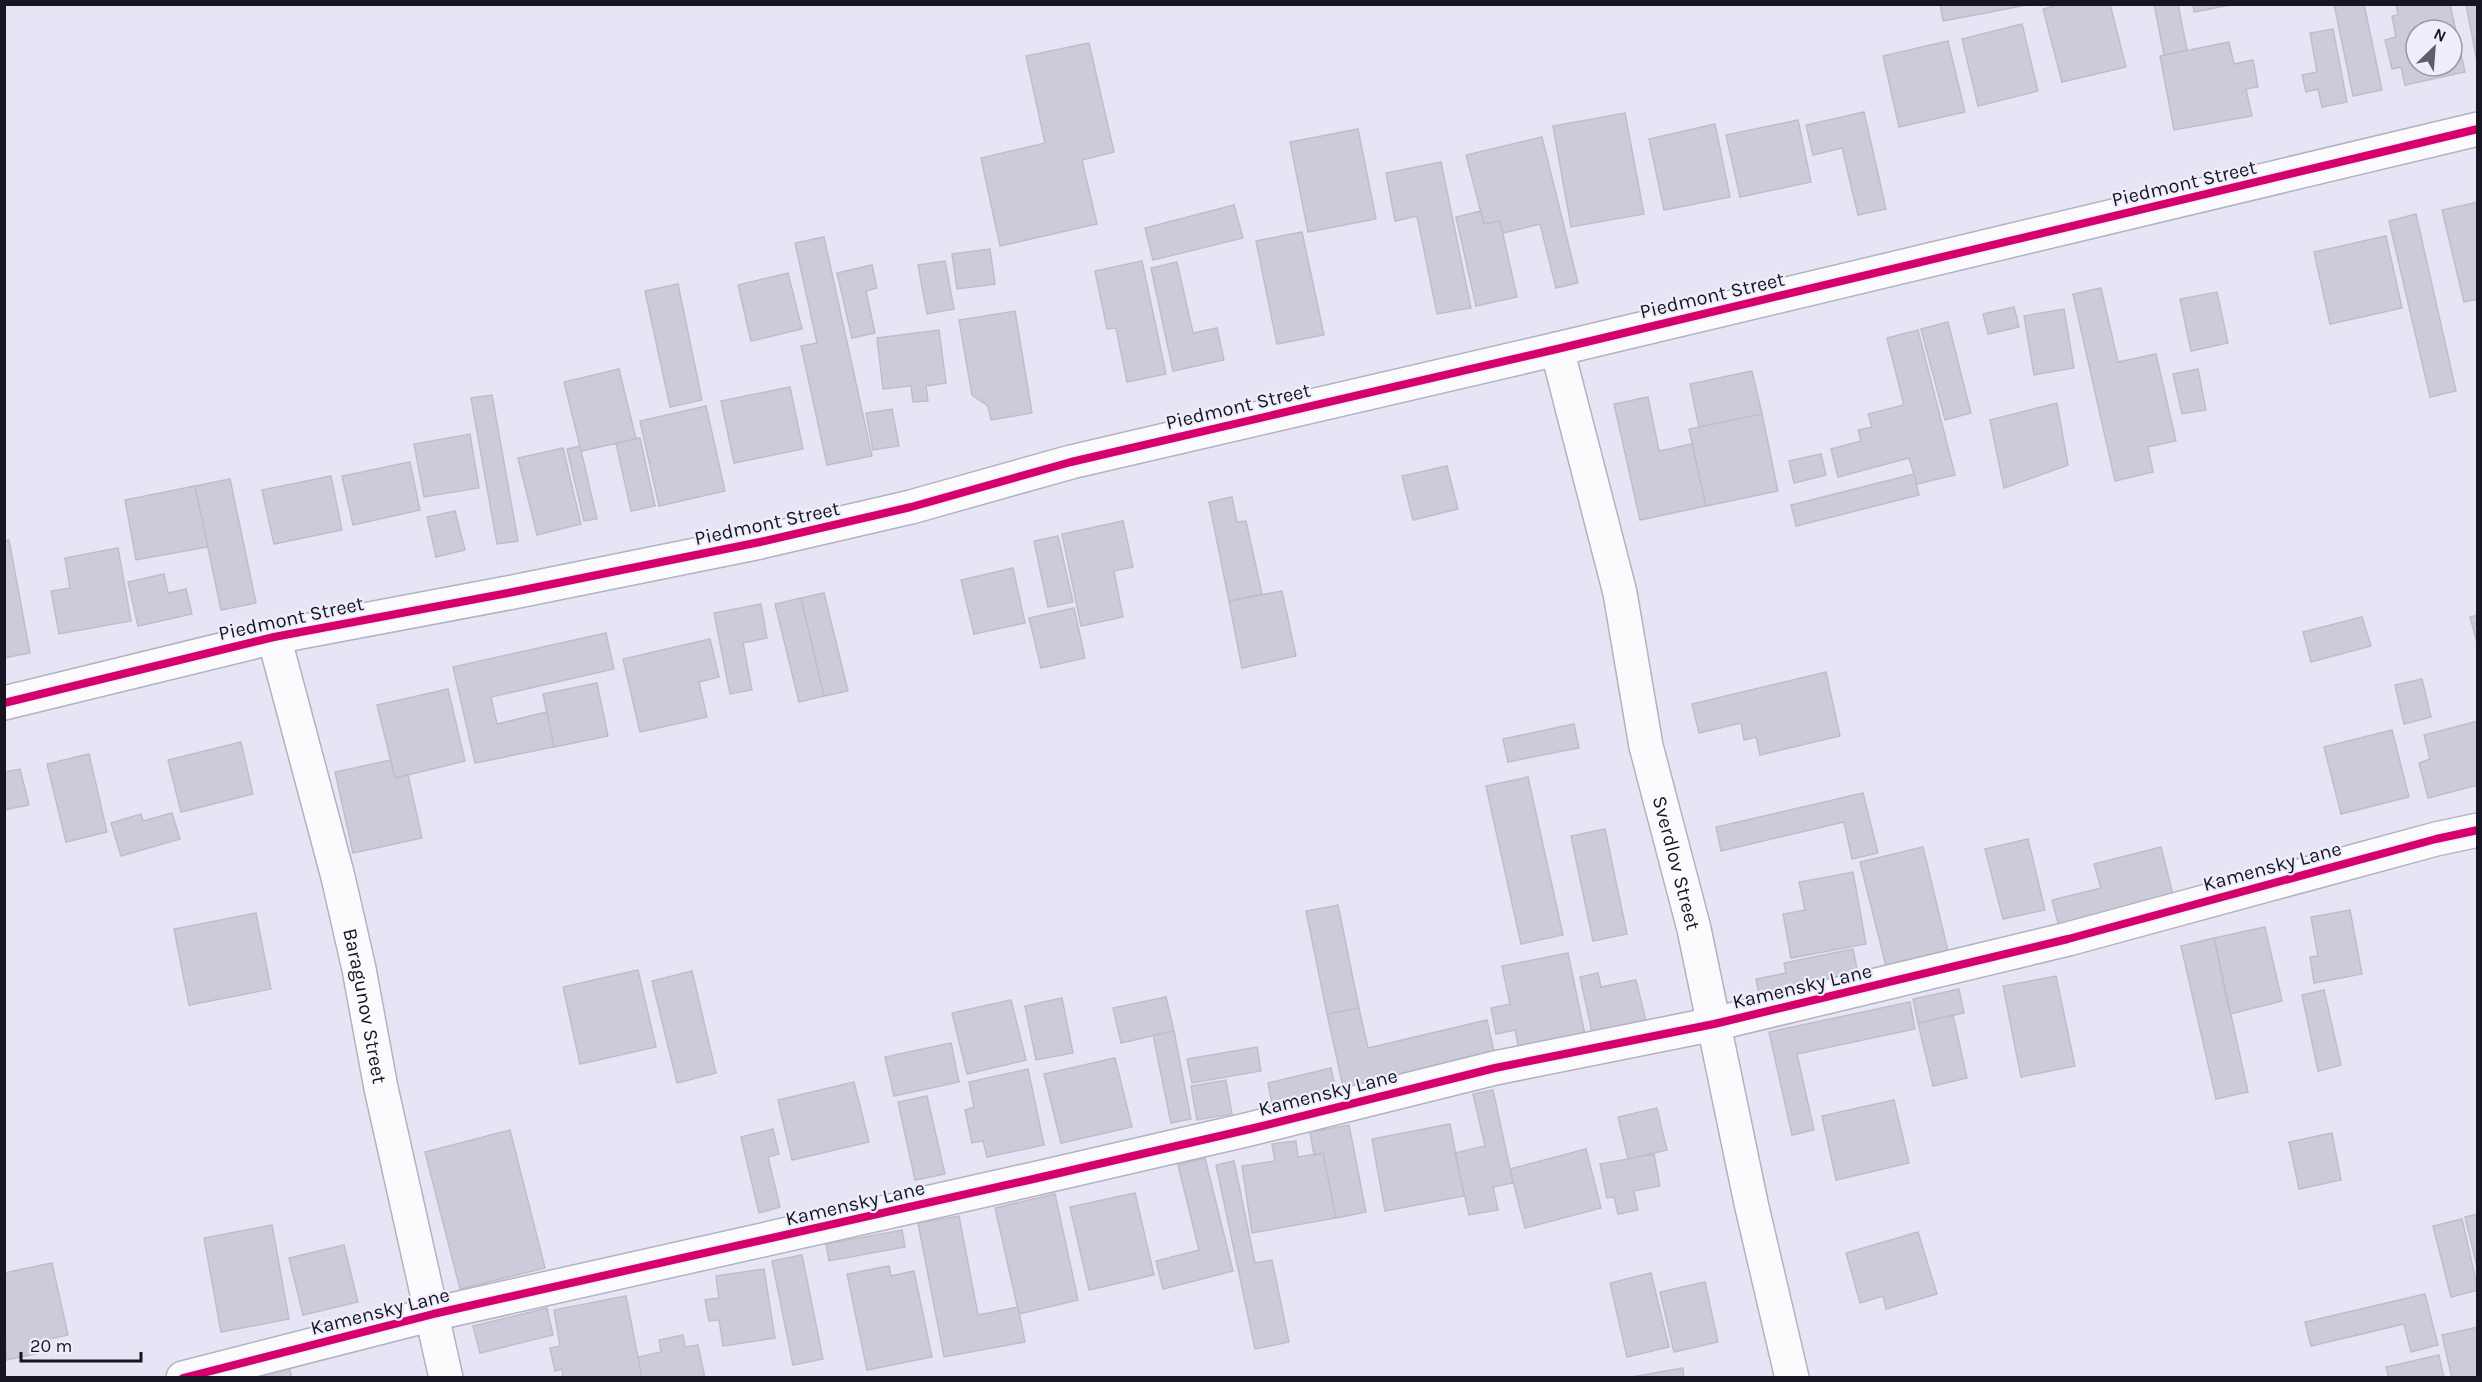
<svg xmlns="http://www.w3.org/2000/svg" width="2482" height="1382" font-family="Karla,sans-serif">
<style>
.building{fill:#cccbd9;stroke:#bebecb;stroke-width:1.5;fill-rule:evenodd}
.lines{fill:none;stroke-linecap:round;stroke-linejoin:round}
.minor-casing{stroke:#b2b2c0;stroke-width:36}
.minor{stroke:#fbfbfe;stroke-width:33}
.cycleway-casing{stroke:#eeedfc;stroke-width:11}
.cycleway{stroke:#d6006c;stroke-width:8}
.labels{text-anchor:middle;stroke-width:4.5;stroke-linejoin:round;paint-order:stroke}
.street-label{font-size:20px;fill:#161521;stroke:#eeedfc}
</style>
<rect width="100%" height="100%" fill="#e5e5f5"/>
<!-- building -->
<path class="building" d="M1940 4H2032L1943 21Z
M2062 4H2110L2126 67 2062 82 2043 9Z
M2154 4H2178L2187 50 2164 55Z
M2193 4H2235L2194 12Z
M2334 4H2364L2382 90 2353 96Z
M2396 4H2450L2465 72 2405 85 2401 67 2392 69 2385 40 2396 37 2392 16 2398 15ZM2416 30H2452V66H2416Z
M2466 4H2478V67Z
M2022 24 2038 91 1978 106 1962 39Z
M2333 29 2347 102 2322 107 2318 89 2306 92 2302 75 2317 72 2310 33Z
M1948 41 1965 112 1899 127 1883 56Z
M2229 42 2234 64 2253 60 2258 87 2246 89 2252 116 2174 130 2160 56Z
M1089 43 1114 152 1082 160 1097 224 1000 246 981 158 1045 143 1026 56Z
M1864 112 1886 209 1858 215 1842 148 1813 155 1806 125Z
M1625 113 1644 214 1571 227 1553 126Z
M1798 120 1811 182 1740 197 1726 135Z
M1715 124 1730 197 1664 210 1649 139Z
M1358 129 1376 219 1308 232 1290 142Z
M1542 137 1578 283 1556 288 1540 224 1503 233 1500 221 1484 224 1466 155Z
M1441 162 1471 308 1437 314 1417 216 1395 221 1386 173Z
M2478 202V299L2464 302 2442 210Z
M1234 205 1243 238 1153 260 1145 228Z
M1481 211 1484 224 1500 221 1517 297 1476 306 1456 217Z
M2416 214 2456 391 2430 397 2389 221Z
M1302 232 1324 335 1277 344 1256 241Z
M2386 236 2402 308 2330 324 2314 252Z
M824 237 872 456 827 465 801 346 817 343 795 243Z
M990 249 995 284 957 289 952 254Z
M945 261 954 309 927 314 918 265Z
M1142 261 1166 374 1127 382 1116 328 1107 329 1095 271Z
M1177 262 1193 333 1217 328 1224 360 1173 371 1151 268Z
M872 265 877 288 866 291 875 333 852 338 837 273Z
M788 273 802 329 751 341 738 285Z
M678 284 702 400 670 407 645 291Z
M2101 288 2118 362 2156 354 2176 441 2148 447 2153 472 2115 481 2073 294Z
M2217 292 2228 343 2191 351 2180 299Z
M2014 307 2019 327 1988 334 1983 314Z
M2064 309 2074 368 2034 375 2024 316Z
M1015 311 1032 413 991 420 988 406 972 395 959 320Z
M1948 322 1971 413 1945 420 1921 329Z
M939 330 946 383 926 386 928 401 913 402 911 386 883 389 877 338Z
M1918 330 1955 475 1917 484 1909 458 1838 477 1831 449 1861 441 1858 430 1872 427 1868 414 1904 405 1887 338Z
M619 369 636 439 581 451 564 382Z
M2198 369 2206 410 2182 414 2173 374Z
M1752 371 1762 414 1699 427 1690 384Z
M790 387 803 449 734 463 721 401Z
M492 395 518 541 497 544 471 398Z
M1648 397 1659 451 1692 444 1706 506 1640 520 1614 404Z
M2057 403 2068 465 2004 488 1990 420Z
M706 406 725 491 659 506 640 421Z
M892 409 899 446 873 450 866 413Z
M1762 414 1778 491 1706 506 1689 429Z
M470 434 479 488 424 497 414 444Z
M640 438 655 506 631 511 616 443Z
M580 446 597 519 584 521 567 449Z
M563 448 581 524 537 535 518 458Z
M1821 454 1826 475 1794 483 1789 461Z
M410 462 420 510 353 525 342 476Z
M1447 466 1458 509 1413 520 1402 476Z
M1914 474 1919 495 1796 526 1791 505Z
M331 476 342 530 274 544 262 490Z
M230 479 256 603 221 610 195 486Z
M195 486 208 547 136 560 125 500Z
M1232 497 1237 522 1246 521 1262 594 1229 601 1209 502Z
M455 511 465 550 436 557 427 517Z
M1123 521 1133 567 1114 571 1123 617 1081 626 1062 534Z
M1058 536 1073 602 1048 607 1034 541Z
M9 540 30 653 4 658V541Z
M118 548 131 621 59 634 51 591 70 588 65 558Z
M1013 568 1025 623 974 634 961 580Z
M164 574 168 593 186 589 192 614 138 626 128 582Z
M1282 591 1296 656 1242 668 1229 601Z
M824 593 848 691 824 696 801 598Z
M801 598 824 696 799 702 775 604Z
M761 604 767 638 743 643 752 690 730 694 714 613Z
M1074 608 1085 658 1041 668 1029 618Z
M2478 615V646L2470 617Z
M2362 617 2371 646 2311 662 2303 632Z
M606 633 614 669 491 697 497 724 547 712 554 747 475 763 453 667Z
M710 639 719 677 699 682 707 717 640 732 623 659Z
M1826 672 1840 736 1760 755 1756 737 1744 740 1741 723 1699 733 1692 704Z
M2422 679 2431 717 2404 724 2395 685Z
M597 683 608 736 554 747 543 694Z
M448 689 465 761 395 778 377 705Z
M2478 721V785L2428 798 2419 763 2430 759 2424 735Z
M1574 724 1579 748 1508 762 1503 739Z
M2392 730 2409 797 2341 814 2324 747Z
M241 742 253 794 181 812 168 760Z
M89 754 107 832 66 842 47 764Z
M391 760 395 778 408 775 422 838 353 853 335 772Z
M20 769 29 805 4 810V772Z
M1528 777 1563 935 1521 944 1486 786Z
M1863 793 1878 853 1852 859 1844 822 1721 851 1716 827Z
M172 813 180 839 121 856 111 823 141 814 143 821Z
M1605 829 1627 934 1593 941 1571 836Z
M2028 839 2045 910 2003 919 1985 849Z
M1923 847 1948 951 1886 966 1860 862Z
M2161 847 2174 899 2059 927 2052 900 2101 888 2094 864Z
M1853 872 1866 944 1791 958 1783 914 1805 910 1799 882Z
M1338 905 1359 1008 1327 1014 1306 911Z
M2350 910 2362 974 2314 983 2310 957 2318 956 2311 917Z
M256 913 271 989 189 1005 174 929Z
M2265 927 2282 1001 2230 1014 2214 938Z
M2214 938 2248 1092 2216 1099 2181 946Z
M1853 949 1859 979 1760 999 1756 979 1786 973 1784 963Z
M1568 953 1585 1035 1519 1049 1515 1030 1496 1034 1491 1008 1510 1004 1502 966Z
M638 970 656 1047 580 1064 563 987Z
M692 971 716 1073 677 1083 652 981Z
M1598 973 1601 987 1636 980 1646 1021 1592 1032 1580 977Z
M2056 976 2075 1066 2021 1077 2003 986Z
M1959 989 1964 1013 1918 1023 1913 999Z
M2324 990 2341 1065 2318 1071 2302 995Z
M1166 997 1174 1031 1121 1043 1113 1008Z
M1062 998 1073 1053 1036 1060 1025 1006Z
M1011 1000 1026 1060 967 1074 952 1013Z
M1910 1002 1915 1029 1797 1054 1814 1130 1792 1135 1769 1032Z
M1359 1008 1368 1048 1487 1020 1495 1056 1344 1091 1327 1014Z
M1953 1015 1967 1078 1933 1086 1918 1023Z
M1174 1031 1191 1119 1171 1123 1153 1035Z
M951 1043 959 1082 894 1096 885 1057Z
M1257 1047 1261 1071 1192 1083 1187 1059Z
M1115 1058 1132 1127 1061 1143 1044 1074Z
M1331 1068 1336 1090 1272 1104 1268 1083Z
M1028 1069 1044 1145 987 1157 983 1141 972 1143 965 1110 974 1107 969 1082Z
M1226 1080 1232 1114 1197 1120 1191 1086Z
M854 1082 869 1142 792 1160 778 1100Z
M1493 1090 1513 1183 1493 1187 1498 1210 1469 1215 1455 1153 1485 1146 1473 1094Z
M927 1096 945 1174 915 1180 898 1102Z
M1894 1100 1909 1163 1836 1180 1822 1116Z
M1657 1108 1667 1150 1628 1159 1618 1117Z
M1450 1124 1464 1196 1385 1211 1372 1139Z
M1349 1125 1366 1212 1336 1218 1323 1153 1314 1155 1310 1132Z
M773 1129 779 1154 768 1157 780 1207 759 1213 741 1137Z
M510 1130 545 1268 460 1289 425 1152Z
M2332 1133 2341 1180 2299 1189 2289 1142Z
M1296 1141 1298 1157 1323 1153 1336 1218 1252 1233 1242 1166 1275 1161 1272 1144Z
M1586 1149 1601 1208 1525 1228 1510 1169Z
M1654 1154 1660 1186 1634 1191 1638 1210 1618 1214 1614 1197 1607 1198 1600 1164Z
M1205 1158 1233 1271 1163 1289 1156 1261 1199 1250 1178 1165Z
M1234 1161 1255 1263 1272 1260 1289 1342 1255 1349 1216 1165Z
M1135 1193 1154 1275 1089 1290 1070 1207Z
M1055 1194 1078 1300 1019 1314 995 1208Z
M2478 1214V1271L2465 1217Z
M959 1216 978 1315 1018 1307 1025 1342 944 1357 918 1223Z
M2462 1219 2478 1290 2451 1297 2433 1226Z
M272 1225 289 1319 221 1332 204 1238Z
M902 1230 905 1247 829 1261 826 1244Z
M1918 1232 1937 1294 1886 1309 1883 1296 1860 1303 1846 1253Z
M344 1245 358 1302 303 1315 289 1258Z
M802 1255 823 1359 793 1365 772 1261Z
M52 1263 68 1335 43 1340 45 1352 6 1360 4 1273Z
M889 1266 891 1276 914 1271 932 1357 867 1370 847 1274Z
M764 1269 775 1338 723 1346 719 1320 709 1321 705 1300 719 1298 716 1276Z
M1651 1273 1669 1347 1627 1357 1610 1283Z
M1705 1282 1718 1342 1674 1352 1660 1292Z
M2425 1294 2438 1345 2411 1352 2404 1324 2311 1346 2305 1322Z
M626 1296 642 1378H563L562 1369 555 1371 550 1348 560 1346 554 1310Z
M547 1308 553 1335 480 1353 473 1326Z
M2478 1327V1378H2452L2442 1335Z
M683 1335 685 1347 698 1345 705 1378H642L638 1357 661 1352 659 1340Z
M2439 1355 2444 1378H2389L2386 1367Z
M289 1367 292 1378H251Z
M1683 1368 1684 1378H1626Z"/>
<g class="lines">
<!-- minor casing -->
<g class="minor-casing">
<g id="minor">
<path id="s1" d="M1557 349 1620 593 1646 746 1694 929 1751 1203 1792 1378"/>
<path id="s2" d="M274 637 338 877 359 969 381 1088 446 1378"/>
<path d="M4 703 274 637 513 592 760 542 911 507 1071 462 1557 349 2478 129"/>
<path d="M183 1378 433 1314 1029 1180 1250 1129 1495 1068 1714 1024 2068 939 2436 839 2478 830"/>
</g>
</g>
<!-- minor -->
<use href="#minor" class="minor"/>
<!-- cycleway casing -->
<g class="cycleway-casing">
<path id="cycleway" d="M4 703 274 637 513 592 760 542 911 507 1071 462 1557 349 2478 129
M183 1378 433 1314 1029 1180 1250 1129 1495 1068 1714 1024 2068 939 2436 839 2478 830"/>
</g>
<!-- cycleway -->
<use href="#cycleway" class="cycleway"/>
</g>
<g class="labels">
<!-- street labels -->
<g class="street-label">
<text transform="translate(2184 183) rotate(-13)" y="7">Piedmont Street</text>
<text transform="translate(1712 295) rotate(-13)" y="7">Piedmont Street</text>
<text transform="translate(1238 406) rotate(-13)" y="7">Piedmont Street</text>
<text transform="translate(767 523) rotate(-12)" y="7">Piedmont Street</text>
<text transform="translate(291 618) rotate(-12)" y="7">Piedmont Street</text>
<text dy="7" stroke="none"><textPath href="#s1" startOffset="528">Sverdlov Street</textPath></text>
<text transform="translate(2272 866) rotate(-15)" y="7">Kamensky Lane</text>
<text transform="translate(1802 986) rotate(-13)" y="7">Kamensky Lane</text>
<text dy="7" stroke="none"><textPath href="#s2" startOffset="380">Baragunov Street</textPath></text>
<text transform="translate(1328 1092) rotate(-14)" y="7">Kamensky Lane</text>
<text transform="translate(855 1203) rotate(-13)" y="7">Kamensky Lane</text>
<text transform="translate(380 1311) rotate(-14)" y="7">Kamensky Lane</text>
</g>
</g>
<!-- border -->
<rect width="2482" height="1382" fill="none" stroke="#161521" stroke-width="12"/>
<!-- north arrow -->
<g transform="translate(2434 48) rotate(25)"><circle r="28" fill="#eeedfc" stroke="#9897a4" stroke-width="1.5"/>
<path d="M0-4.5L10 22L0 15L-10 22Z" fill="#5e5e6b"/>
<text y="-9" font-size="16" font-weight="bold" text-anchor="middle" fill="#161521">N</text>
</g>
<!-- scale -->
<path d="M21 1352v9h120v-9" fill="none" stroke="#161521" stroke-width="3"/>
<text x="30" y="1352" font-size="18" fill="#161521" stroke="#eeedfc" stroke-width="4.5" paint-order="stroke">20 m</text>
</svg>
